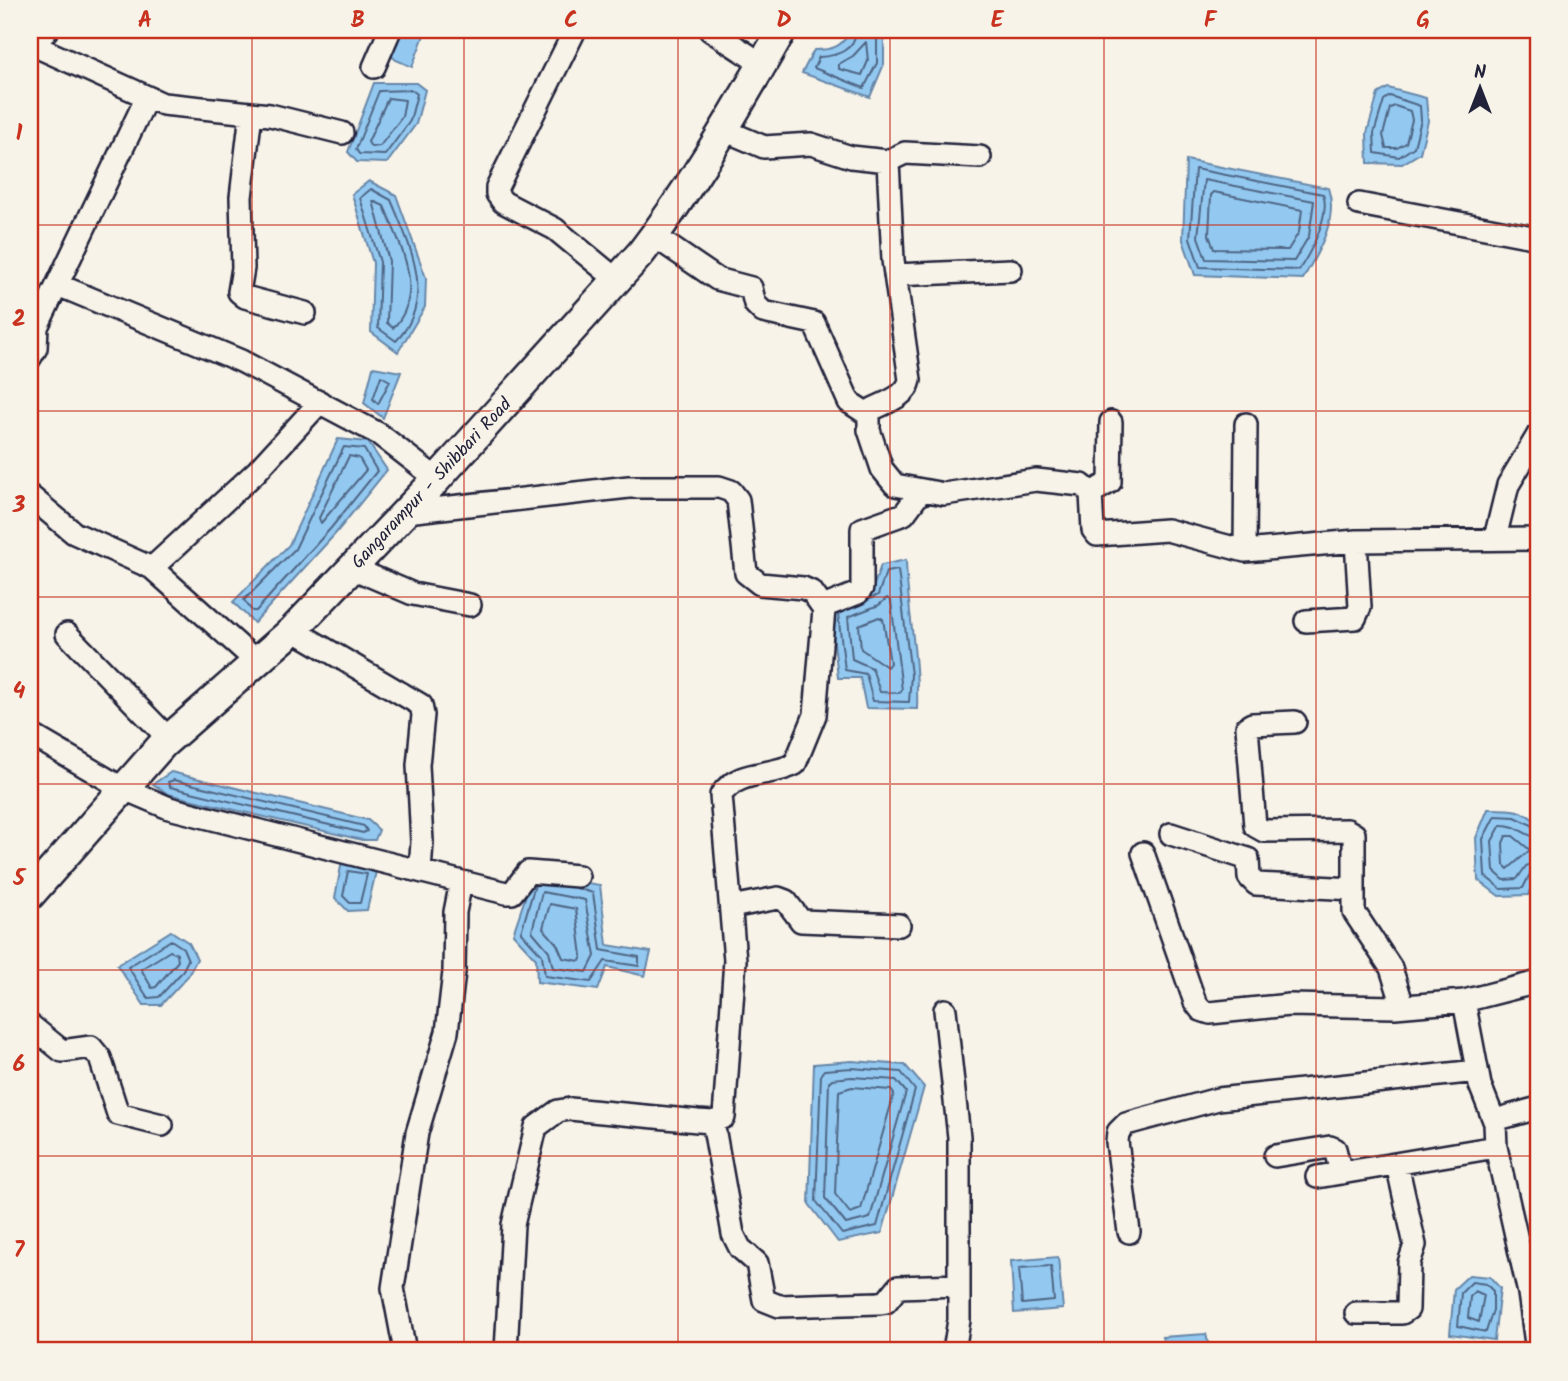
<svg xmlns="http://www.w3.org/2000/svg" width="1568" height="1381" font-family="Kalam,sans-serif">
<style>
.water{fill:#93c9f1;stroke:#6686a8;stroke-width:2}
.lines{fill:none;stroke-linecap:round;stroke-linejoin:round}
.shore{stroke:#4f6584;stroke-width:2}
.minor-casing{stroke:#22223b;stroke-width:26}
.major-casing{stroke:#22223b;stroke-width:33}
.minor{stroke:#f7f3e8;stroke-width:21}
.major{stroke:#f7f3e8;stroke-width:28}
.grid{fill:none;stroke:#c8321e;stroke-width:2;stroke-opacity:0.55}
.labels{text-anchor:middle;stroke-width:5;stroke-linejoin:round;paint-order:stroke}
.street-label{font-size:18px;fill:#22223b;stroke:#f7f3e8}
.neatline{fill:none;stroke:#c8321e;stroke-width:2.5}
.grid-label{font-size:23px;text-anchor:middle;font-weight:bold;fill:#c8321e}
</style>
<rect width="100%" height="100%" fill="#f7f3e8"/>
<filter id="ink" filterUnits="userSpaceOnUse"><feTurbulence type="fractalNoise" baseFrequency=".0143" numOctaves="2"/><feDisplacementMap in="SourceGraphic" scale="14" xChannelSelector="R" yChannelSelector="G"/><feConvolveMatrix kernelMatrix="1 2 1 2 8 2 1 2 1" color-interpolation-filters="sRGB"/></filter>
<g filter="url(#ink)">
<!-- water -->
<path class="water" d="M391 30H426L412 67 396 60 383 49Z
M851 30H884V64L870 97 802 73 814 50C833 50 842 47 851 30Z
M374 83H416L425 90 416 124 387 163 357 162 348 152Z
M1388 88 1426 98 1428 121 1420 153 1402 164 1368 163 1367 133 1378 94Z
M1186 160 1328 188C1339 219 1318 252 1303 279L1195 275 1183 240Z
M369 181 396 195 426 278 425 307 398 352 371 332 373 263 352 194Z
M373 367 401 372 383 418 364 403Z
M338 439 368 442 387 470 336 533 254 623 233 602 289 545Z
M906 560C907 610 919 659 917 709L866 708 860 678H838L830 606 872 591 881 565Z
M171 772 368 820 379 830 375 840H362L168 794 153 784Z
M1488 809C1509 809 1523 808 1538 824V870L1529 895 1499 896 1478 880 1476 838Z
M342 861 377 867 367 910 348 911 335 898Z
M533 874 600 885 607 945 651 952 645 976 607 967 598 990 537 982 536 959 513 934Z
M171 931 189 943 197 959 188 976 161 1005H144L117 965Z
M852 1061 905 1065 924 1087 882 1233 838 1242 809 1204 814 1064Z
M1058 1257 1063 1309 1014 1313 1011 1261Z
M1469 1275 1490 1277 1500 1288 1494 1340 1450 1334 1454 1289Z
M1206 1334 1210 1351H1166L1162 1337Z"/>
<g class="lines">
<!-- shore -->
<path class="shore" d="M857 30C854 51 837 56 819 57L814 68 864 88 877 63V30
M866 42 868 61 862 75 839 69V64L853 56Z
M412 90 417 94 410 121 385 155 359 154 356 149 379 91Z
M1390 96 1420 106 1421 120 1414 147 1399 157 1375 153 1374 133 1384 100Z
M388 98 405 100 402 117 380 146 371 147 368 142Z
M1395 106 1410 111 1412 120 1406 143 1397 148H1386L1383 135 1390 108Z
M1195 169 1323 194C1331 215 1310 253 1299 270L1200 267 1190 238Z
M1204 180 1314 201 1309 236 1294 261 1206 259 1198 237Z
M371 189 391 200C410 246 437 299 396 341L378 328 380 262 360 198Z
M1214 192 1302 210 1299 232 1288 250 1214 249 1209 235 1211 195Z
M373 201 384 206C400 244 427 293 393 328L387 323 389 261Z
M381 376 390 381 378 404 373 399Z
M344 447 364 449 377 471 331 528 256 611H252L244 600 295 549Z
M349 456 359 458 366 470 321 523 319 518Z
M887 598 891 601 902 690 899 693 880 692 872 668 852 659 848 617 879 605Z
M838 614 845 670 866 674 873 701 909 702 911 675 898 570 886 572 878 595 868 600
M879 617 883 619 890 663 887 667 861 649 859 625Z
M174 780 364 826 367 831 363 833 170 787 168 782Z
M1538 828 1515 817 1495 816 1483 839 1485 876 1501 889 1523 888 1530 874 1538 871
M1513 836 1530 850 1508 869 1504 865 1503 843 1506 836Z
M1538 837C1522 836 1521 825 1501 825L1492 841 1494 871 1504 880 1517 879 1526 866 1538 862
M348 871 367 874 360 903H350L343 896Z
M535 885 521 932 542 955 545 976 591 982 605 961 639 966V957L601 950 593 893 576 888
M542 892 585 900 595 956 587 972 553 968 549 951 532 931Z
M550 904 576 909 582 956 580 961 563 958 557 944 543 928Z
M171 940 183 948 188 960 182 972 159 997 148 998 128 967Z
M170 951 177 954 178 961 156 987 152 988 141 969Z
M852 1068 901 1072 915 1090 877 1226 842 1234 816 1201 821 1074 824 1070Z
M852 1077 896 1080 906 1092 870 1218 846 1224 825 1198 829 1082 832 1079Z
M852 1087 891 1090 894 1094 861 1209 850 1213 835 1194 839 1091Z
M1051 1266 1054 1301 1022 1304 1019 1268Z
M1472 1282 1486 1284 1493 1291V1310L1486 1332 1458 1326 1461 1293Z
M1475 1291 1484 1295 1479 1322 1468 1318 1470 1297Z"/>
<!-- minor casing -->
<g class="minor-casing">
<path id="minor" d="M575 30 497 187V194L503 202 555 229 617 280
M710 30 762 64
M33 45 163 104 270 115 342 133
M30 49 47 30
M374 67 390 30
M251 113 241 197 243 268 239 292 245 297 305 313
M724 130 764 147 811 144 851 157 888 161
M980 157 905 153 888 161 893 260 910 380C907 396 887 402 873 409L869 415V430L882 469 895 485 944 494 1036 480 1082 485 1091 493 1093 530 1097 535 1167 530 1245 551 1356 541 1538 539
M1359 204 1538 238
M654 236 717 279 751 288 755 304 763 312 814 323 849 402 869 415
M895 275 1011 270
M58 285 241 361 379 434 437 479
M30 358 36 348 37 327 146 99
M1091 493 1110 482 1111 422
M30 496 74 533 152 568 257 662
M406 512 629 487H719L731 491 738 500 746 573 760 584 803 588 812 592 824 609 815 715 795 764C771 777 738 769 721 795L735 960 724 1117 713 1122 698 1121 570 1109 558 1111 536 1127 513 1225 506 1351
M1495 538 1508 485 1538 435
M1245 551 1246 424
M152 568 256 472 320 402
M352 568 413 594 470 605
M823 607 858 593 862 588V529L904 514 921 491
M1306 621 1355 618 1360 607 1356 541
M293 630 421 705 423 715 418 765 422 842 420 871
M67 634 169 739
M1295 722 1252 724 1247 727 1255 826 1264 831 1347 830 1354 834V912L1391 968 1403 1006
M30 734 122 788 169 808 506 893H512L528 872 578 876
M1171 834 1248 859 1249 877 1256 884 1354 889
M1143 853 1195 1002 1201 1010 1210 1013 1289 1005 1395 1007 1464 1001 1538 982
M731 907 778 898 786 901 801 921 899 925
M1464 1001 1480 1085 1495 1123 1496 1147 1529 1293 1537 1351
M945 1010 959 1137V1320L954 1351
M30 1025 62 1051 91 1047 100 1058 118 1114 162 1125
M713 1122 733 1234 740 1248 757 1263 764 1300 779 1306 879 1303 886 1302 898 1287 959 1285
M1495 1123 1502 1118 1538 1108
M1275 1156 1330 1147 1335 1149 1341 1173
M1317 1177 1496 1147
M1129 1232 1117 1142 1118 1132 1126 1124 1218 1099 1477 1071
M1356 1313H1402L1408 1309 1409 1263 1415 1245 1397 1164
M405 1351 393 1288 417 1133 447 1032 454 972 455 912 461 882"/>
</g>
<!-- major casing -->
<g class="major-casing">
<path id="major" d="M30 895 163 744 293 630 437 479 641 253C695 183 738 106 782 30"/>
</g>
<!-- minor -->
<use href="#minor" class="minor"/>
<!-- major -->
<use href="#major" class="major"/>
</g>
</g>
<!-- grid -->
<path class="grid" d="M252 30V1351M464 30V1351M678 30V1351M890 30V1351M1104 30V1351M1316 30V1351M30 225H1538M30 411H1538M30 597H1538M30 784H1538M30 970H1538M30 1156H1538"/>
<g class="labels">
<!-- street labels -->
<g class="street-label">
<text transform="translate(431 483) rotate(-47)" y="6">Gangarampur - Shibbari Road</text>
</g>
</g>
<!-- margin -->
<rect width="1568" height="1381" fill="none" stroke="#f7f3e8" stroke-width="77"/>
<!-- north arrow -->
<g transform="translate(1480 88)" stroke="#f7f3e8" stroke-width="5" paint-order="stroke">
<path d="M0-5L12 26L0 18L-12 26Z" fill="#22223b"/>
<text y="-10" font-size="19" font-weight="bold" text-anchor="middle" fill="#22223b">N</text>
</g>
<rect x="38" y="38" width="1492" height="1304" class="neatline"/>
<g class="grid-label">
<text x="145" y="27">A</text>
<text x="358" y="27">B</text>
<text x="571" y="27">C</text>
<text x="784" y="27">D</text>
<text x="997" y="27">E</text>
<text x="1210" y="27">F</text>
<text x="1423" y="27">G</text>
<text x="19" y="140">1</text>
<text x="19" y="326">2</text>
<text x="19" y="512">3</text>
<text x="19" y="698">4</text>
<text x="19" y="885">5</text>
<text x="19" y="1071">6</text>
<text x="19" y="1257">7</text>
</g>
</svg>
